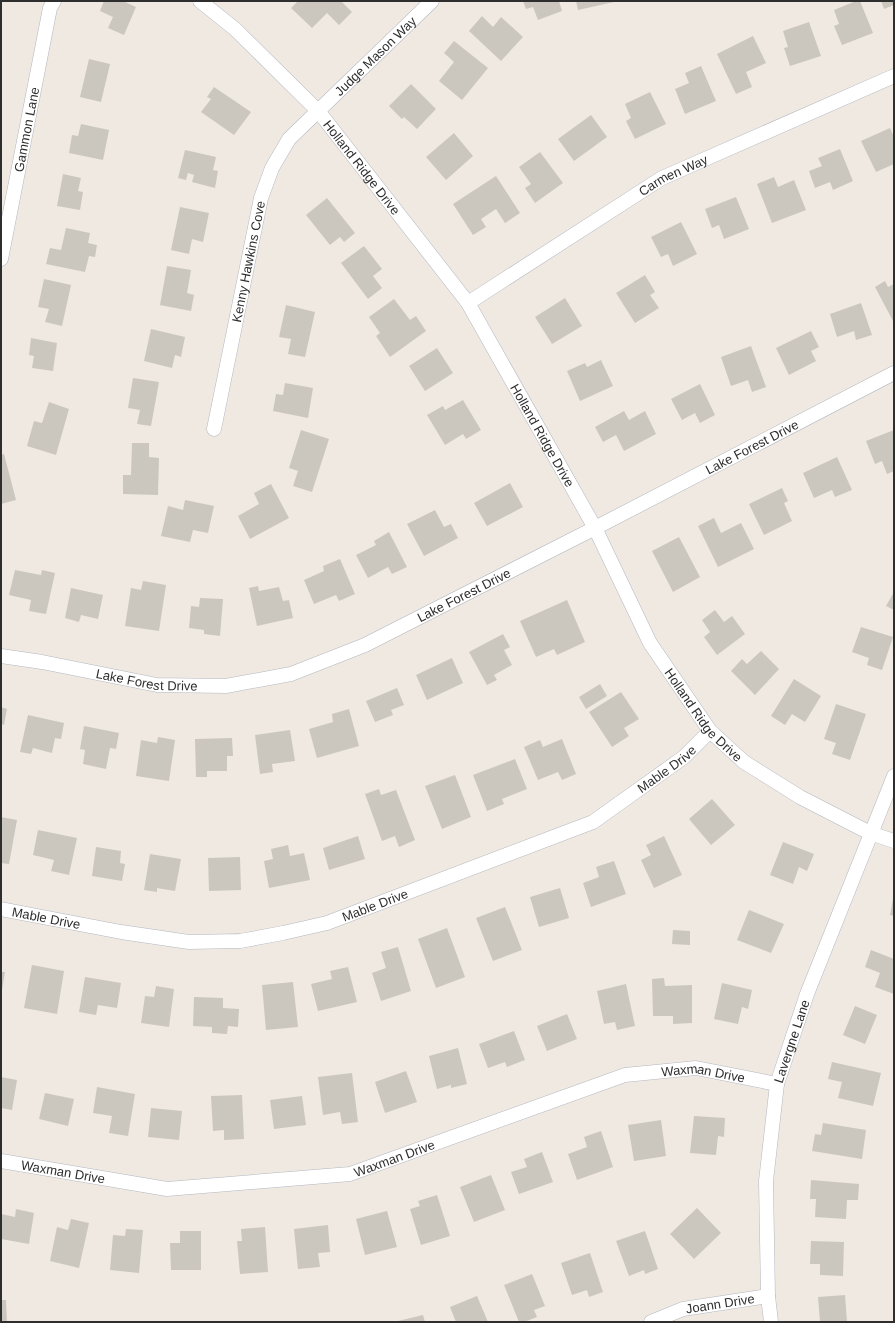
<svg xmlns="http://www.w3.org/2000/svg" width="895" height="1323" font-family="Arial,sans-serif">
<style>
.building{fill:#cbc7bf}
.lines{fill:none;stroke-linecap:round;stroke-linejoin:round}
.minor-casing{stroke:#b4b7c1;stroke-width:15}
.minor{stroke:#fff;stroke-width:14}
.labels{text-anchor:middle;stroke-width:3.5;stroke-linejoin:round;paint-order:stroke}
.street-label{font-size:13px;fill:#2e2e2e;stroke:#fff}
</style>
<rect width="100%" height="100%" fill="#efe9e1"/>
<!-- building -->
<path class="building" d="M104 1H123L136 7 124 35 108 28 113 17 100 11Z
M298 1H341L352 12 339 25 327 13 312 28 291 8Z
M523 1H559L562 11 538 20 533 7 526 9Z
M576 1H614V2L578 10Z
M856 1H860L873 33 842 45 834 26 839 24 834 10Z
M881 1H894V5L884 9Z
M482 16 493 27 501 17 523 37 501 61 469 31Z
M809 22 821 56 790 66 784 48 788 47 783 31Z
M753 36 766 63 746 72 752 87 736 94 717 54Z
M454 41 488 68 462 100 439 81 454 62 444 53Z
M89 59 110 64 101 102 80 97Z
M701 66 716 101 685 114 675 89 689 83 685 73Z
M411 84 436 109 417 129 404 117 402 119 389 106Z
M214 87 251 112 234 135 201 112 211 99 207 97Z
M650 92 666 124 635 139 626 121 631 118 625 104Z
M591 115 607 137 574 161 558 139Z
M81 124 109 130 103 160 69 153 72 135 78 136Z
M890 128 894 137V164L876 172 861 141Z
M454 133 473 156 446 180 426 157Z
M840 149 853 181 833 190 830 182 815 188 809 171 822 166 818 158Z
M185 150 216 157 213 170 218 171 215 188 192 182 194 175 188 173 186 180 178 178Z
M540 152 563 183 535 203 525 188 531 184 519 167Z
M63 174 81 178 78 191 83 192 80 210 57 206Z
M496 176 520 213 505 223 496 209 481 219 486 227 473 235 453 204Z
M774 177 778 187 794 180 806 210 772 223 757 184Z
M736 197 749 229 724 239 719 225 712 228 705 209Z
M327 198 355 233 344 242 340 237 330 245 306 215Z
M180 207 209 213 203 242 192 239 189 254 171 250Z
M681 222 697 254 673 266 668 254 661 257 651 237Z
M66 228 90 233 88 243 97 245 95 257 89 256 85 272 46 264 50 248 61 250Z
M364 246 382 269 373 276 382 288 368 299 341 263Z
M167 266 191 270 187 293 194 295 191 311 160 305Z
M645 275 655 292 650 295 659 308 635 323 616 293Z
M44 279 71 285 62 326 45 322 49 309 38 307Z
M885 281 888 287 894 284V321H893L875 287Z
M565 298 582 326 552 344 535 317Z
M394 299 410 320 416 316 426 331 390 357 376 336 380 333 369 317Z
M861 303 872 335 856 340 854 331 837 337 830 314Z
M286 305 315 312 305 357 288 354 291 339 279 337Z
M151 329 185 337 181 357 175 355 172 368 144 361Z
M811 331 819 347 811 351 816 361 789 375 776 348Z
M31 338 57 343 53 371 32 368 34 356 29 355Z
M751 346 766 387 752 392 748 380 731 386 721 357Z
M437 348 453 373 425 391 409 366Z
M601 360 613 386 580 401 567 371 585 363 587 367Z
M133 378 159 382 151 426 137 424 140 410 128 408Z
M285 383 313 388 308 418 273 411 276 394 283 395Z
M700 384 715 415 700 423 695 413 682 420 671 399Z
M463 400 481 430 466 439 463 434 445 445 427 415 443 406 445 410Z
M49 402 69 409 56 455 27 446 34 421 42 423Z
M624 411 629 420 645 411 656 434 624 451 616 435 603 442 595 427Z
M301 430 329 439 312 492 293 486 298 471 289 468Z
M894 430V471L887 474 882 461 875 464 866 441Z
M132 443H149V457L159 458 158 495 123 494V475H131Z
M4 454 16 500 1 504V455Z
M837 457 852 490 835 497 832 490 814 498 803 473Z
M510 483 523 507 487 526 474 503Z
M271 484 289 518 250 539 238 516 259 504 254 493Z
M782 488 788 501 784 503 792 521 764 535 749 504Z
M185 500 214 506 208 533 193 530 190 542 161 536 168 506 183 510Z
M435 510 444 527 451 524 458 538 424 556 407 524Z
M714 518 721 533 741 523 754 549 718 567 698 526Z
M389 532 407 567 392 574 388 567 368 578 356 555 376 545 374 541Z
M679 537 700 577 673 592 652 551Z
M340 559 355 594 339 601 336 595 314 604 304 580 324 571 323 566Z
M15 570 41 575 42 570 55 573 46 614 29 611 31 600 9 595Z
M143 581 166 585 159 631 125 626 131 588 141 590Z
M258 586 259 591 279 587 283 601 289 600 293 618 257 626 249 588Z
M71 588 103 595 98 619 81 615 79 622 65 618Z
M894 592V610L886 606Z
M200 598 223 599 220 636 204 634V630L189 628 191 606 199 607Z
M567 600 585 642 557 655 554 649 536 657 520 621Z
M715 610 724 622 732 616 745 634 717 655 704 637 710 632 702 620Z
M861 627 893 637 882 670 867 665 869 658 852 652Z
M503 634 510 647 504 650 512 665 494 675 497 680 487 685 469 652Z
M761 651 779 669 755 695 731 671 742 659 747 664Z
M452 658 463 683 427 700 416 675Z
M794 679 821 696 805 722 792 714 785 725 771 716Z
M600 684 607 696 586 709 579 697Z
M397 688 404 705 391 710 393 715 375 722 366 701Z
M621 692 639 719 624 728 629 736 612 747 589 712Z
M836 704 866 714 850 760 832 754 836 743 824 739Z
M1 707 7 709 4 725 1 724Z
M349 709 359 746 317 758 309 729 333 722 332 714Z
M28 715 64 723 61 739 55 738 52 753 33 748 31 754 20 752Z
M84 726 119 733 116 749 110 748 106 769 83 764 85 750 80 749Z
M290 730 295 761 272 764 273 772 260 774 255 735Z
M158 737 175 740 169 781 136 776 141 740 157 743Z
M232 738 233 756H227V771H207V777H196L195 739Z
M562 739 576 774 562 780 558 772 538 780 524 747 540 740 543 747Z
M515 759 527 789 502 799 504 804 487 811 473 775Z
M455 775 471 817 442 829 425 786Z
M379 789 381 795 396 790 415 840 399 847 395 836 382 841 365 794Z
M712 799 735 825 711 845 689 819Z
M1 817 17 820 9 864 1 863Z
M38 830 77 838 69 875 51 871 54 860 33 855Z
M358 836 365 859 329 870 323 848Z
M664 836 682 875 654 888 641 860 651 855 646 845Z
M783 842 814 854 807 871 799 867 793 884 770 875Z
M288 845 290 856 304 853 310 880 269 888 264 861 273 859 271 849Z
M96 847 121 851 120 863 125 864 122 881 92 876Z
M150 854 181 859 175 891 157 888V892L144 890Z
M240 857 241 890 209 891 208 858Z
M614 861 626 894 591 907 583 883 599 877 596 867Z
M560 888 569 918 539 927 530 897Z
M893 899H894V916L890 915Z
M505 907 522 950 493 961 476 918Z
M749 910 784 924 771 953 737 940Z
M447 928 465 977 436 988 418 939Z
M673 930 690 931V945L672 944Z
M398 947 411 991 381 1001 372 973 386 968 381 952Z
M871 950 894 959V994L875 987 880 973 865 967Z
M32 965 64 971 57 1014 24 1008Z
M348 967 357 1002 318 1011 311 984 332 979 330 971Z
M1 972H5L2 990H1Z
M85 977 121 983 117 1008 98 1005 96 1015 79 1012Z
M664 978 665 986 692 985V1023L673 1024V1016H653L652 979Z
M293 982 298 1027 266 1030 262 985Z
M722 983 752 990 748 1009 742 1007 738 1024 714 1019Z
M626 984 635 1026 617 1030 615 1022 604 1024 597 991Z
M156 986 174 989 169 1027 141 1023 145 996 154 997Z
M194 997 223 998V1008L239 1009 238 1027 228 1026 227 1034 212 1033V1027L193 1026Z
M855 1006 877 1015 865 1044 843 1035Z
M567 1014 577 1039 547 1051 537 1026Z
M514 1031 525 1060 507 1067 505 1062 488 1068 479 1044Z
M458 1048 467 1084 451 1088V1085L437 1089 429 1056Z
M832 1062 881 1073 873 1106 838 1098 842 1082 828 1079Z
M406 1071 417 1102 385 1113 375 1082Z
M352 1073 358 1122 342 1124 340 1112 323 1115 318 1077Z
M1 1077 17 1080 12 1110 1 1108Z
M97 1087 135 1094 128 1136 109 1133 112 1116 93 1113Z
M45 1093 74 1099 68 1126 39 1119Z
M242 1095 244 1139 224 1140V1130L213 1131 211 1096Z
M302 1096 306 1125 274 1129 270 1100Z
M151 1108 182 1111 179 1140 148 1137Z
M694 1116 725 1118 724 1137 718 1136 716 1155 690 1153Z
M661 1120 666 1156 634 1161 628 1125Z
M823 1123 866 1130 862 1159 812 1151 815 1134 821 1135Z
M601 1131 613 1167 577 1180 568 1154 587 1147 584 1137Z
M542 1152 553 1182 519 1194 511 1172 527 1167 524 1159Z
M491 1175 505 1210 474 1222 460 1187Z
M811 1180 859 1184 858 1200H847L846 1219 815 1217 816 1199H810Z
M437 1195 450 1236 421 1245 410 1209 420 1206 418 1201Z
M697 1208 721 1233 694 1259 670 1234Z
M16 1209 34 1213 29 1244 1 1239V1214L15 1217Z
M387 1211 397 1247 365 1255 356 1219Z
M71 1219 89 1223 79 1268 50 1261 57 1227 68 1230Z
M328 1225 330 1252 318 1253 320 1267 298 1269 294 1229Z
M265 1227 268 1272 240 1274 237 1241H242L241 1229Z
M126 1229 143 1230 139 1273 110 1270 113 1235 125 1236Z
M180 1231H201V1270H171L170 1243H180Z
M645 1231 658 1269 645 1274 644 1270 629 1276 616 1241Z
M811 1241 844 1242 843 1276 820 1275V1264H810Z
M590 1253 603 1292 589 1297 587 1290 572 1295 561 1263Z
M532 1274 545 1306 534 1310 537 1317 524 1322H519L504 1285Z
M845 1295 847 1322H820L818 1297Z
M477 1296 488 1322H456L450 1307Z
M1 1300H6L7 1322H1Z
M423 1315 425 1322H398V1321Z"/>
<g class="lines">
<!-- minor casing -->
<g class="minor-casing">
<g id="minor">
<path id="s1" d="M200 1 235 29 319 112 468 303 595 528 650 643 710 731 744 762 800 797 870 833 894 841"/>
<path id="s2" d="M1 259 50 8 54 1"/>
<path id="s3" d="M468 303 662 178 894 76"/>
<path id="s4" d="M214 429 261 198 272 168 289 139 432 1"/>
<path id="s5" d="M1 656 42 662 157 685 226 686 291 674 365 645 595 528 894 373"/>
<path id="s6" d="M1 909 121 932 189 942 240 941 283 933 327 923 593 822 684 757 710 731"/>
<path id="s7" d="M1 1161 167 1189 350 1174 625 1075 696 1068 777 1084"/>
<path id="s8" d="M651 1322 683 1309 768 1296"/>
<path id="s9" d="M771 1322 768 1296 766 1181 777 1084 807 994 894 776"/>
</g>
</g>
<!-- minor -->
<use href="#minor" class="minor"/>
</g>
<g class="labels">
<!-- street labels -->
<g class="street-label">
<text dy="5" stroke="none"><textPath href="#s4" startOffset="421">Judge Mason Way</textPath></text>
<text dy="5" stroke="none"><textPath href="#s2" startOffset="132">Gammon Lane</textPath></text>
<text dy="5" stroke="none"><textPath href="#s1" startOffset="233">Holland Ridge Drive</textPath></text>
<text dy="5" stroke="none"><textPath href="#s3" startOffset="242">Carmen Way</textPath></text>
<text dy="5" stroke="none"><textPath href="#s4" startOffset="171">Kenny Hawkins Cove</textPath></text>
<text dy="5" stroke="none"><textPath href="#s1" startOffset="557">Holland Ridge Drive</textPath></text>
<text dy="5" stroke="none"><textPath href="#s5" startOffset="808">Lake Forest Drive</textPath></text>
<text dy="5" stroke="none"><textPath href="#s5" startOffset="484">Lake Forest Drive</textPath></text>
<text dy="5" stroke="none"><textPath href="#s5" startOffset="148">Lake Forest Drive</textPath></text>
<text dy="5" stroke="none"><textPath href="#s1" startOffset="881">Holland Ridge Drive</textPath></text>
<text dy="5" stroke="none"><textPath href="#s6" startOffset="706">Mable Drive</textPath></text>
<text dy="5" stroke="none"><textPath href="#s6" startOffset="382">Mable Drive</textPath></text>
<text dy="5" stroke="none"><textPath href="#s6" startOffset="46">Mable Drive</textPath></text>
<text dy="5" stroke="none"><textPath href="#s9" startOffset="284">Lavergne Lane</textPath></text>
<text dy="5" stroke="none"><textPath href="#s7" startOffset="723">Waxman Drive</textPath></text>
<text dy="5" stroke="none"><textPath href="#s7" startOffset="399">Waxman Drive</textPath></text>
<text dy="5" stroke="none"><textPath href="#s7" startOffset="63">Waxman Drive</textPath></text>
<text dy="5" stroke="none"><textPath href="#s8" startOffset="72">Joann Drive</textPath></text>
</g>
</g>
<!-- border -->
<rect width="895" height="1323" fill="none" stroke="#2e2e2e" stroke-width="4"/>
</svg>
